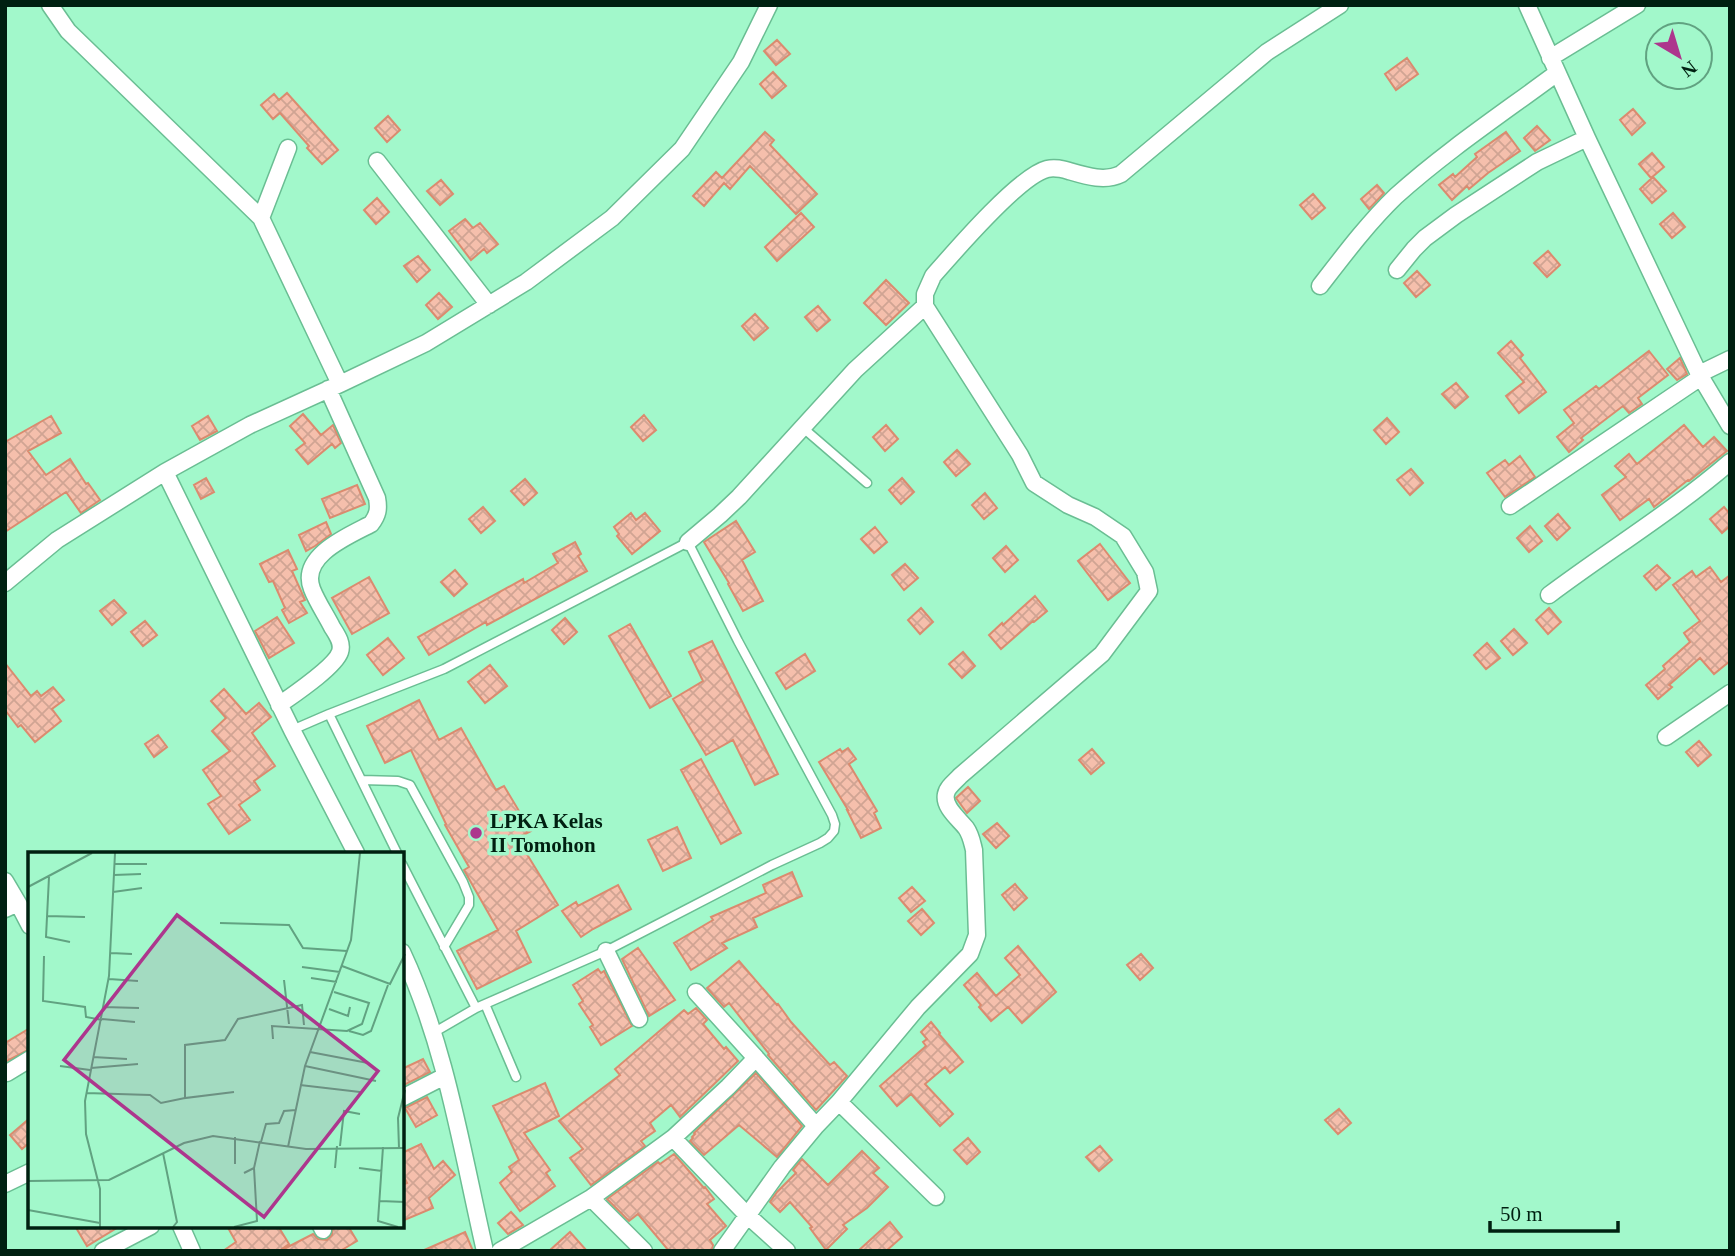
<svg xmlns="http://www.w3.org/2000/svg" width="1735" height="1256" font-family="'Times New Roman',serif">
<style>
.building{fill:url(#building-cross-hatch);stroke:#da8b6f;stroke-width:2}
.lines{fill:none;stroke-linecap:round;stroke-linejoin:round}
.service-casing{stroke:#6abe93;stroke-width:11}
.minor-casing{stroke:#6abe93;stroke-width:19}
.service{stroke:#fff;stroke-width:8}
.minor{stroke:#fff;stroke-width:16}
.poi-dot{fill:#ad368d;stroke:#a2f8cb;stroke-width:2.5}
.labels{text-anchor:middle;stroke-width:7;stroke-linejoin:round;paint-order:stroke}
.poi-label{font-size:21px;font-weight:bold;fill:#002011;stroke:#a2f8cb;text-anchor:start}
.inset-road{fill:none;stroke:#61a281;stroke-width:2}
.view{fill:#ad368d;fill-opacity:0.15;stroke:#ad368d;stroke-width:3.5}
.inset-edge{fill:none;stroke:#002011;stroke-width:3.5}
</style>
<defs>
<pattern id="building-cross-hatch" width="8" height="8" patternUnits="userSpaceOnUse" patternTransform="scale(1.75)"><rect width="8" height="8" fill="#f5bfac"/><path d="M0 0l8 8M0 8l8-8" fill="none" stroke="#d0a493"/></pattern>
</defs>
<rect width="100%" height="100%" fill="#a2f8cb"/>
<!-- building -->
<path class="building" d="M777 40 790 54 776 65 764 51Z
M1407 58 1418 74 1396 90 1385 74Z
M773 72 786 86 772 98 760 84Z
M287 93 338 150 322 164 307 148 309 146 280 113 273 119 261 105 274 94 279 100Z
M1633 109 1645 123 1632 135 1620 120Z
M388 116 400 130 387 142 375 128Z
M1537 126 1550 140 1535 151 1524 138Z
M765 132 774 140 770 145 817 194 796 214 750 166 730 189 724 183 704 206 693 196 716 172 722 178Z
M1506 132 1520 151 1488 173 1469 189 1467 186 1452 200 1439 185 1453 174 1455 177 1477 157 1475 154Z
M1652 153 1664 167 1651 178 1639 164Z
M1653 177 1666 191 1652 203 1640 189Z
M441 180 453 194 440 205 427 191Z
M1377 185 1384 193 1369 209 1361 199Z
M1313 194 1325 208 1312 219 1300 205Z
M377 198 389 212 376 224 364 210Z
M801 213 814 227 777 261 765 247Z
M1673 213 1685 227 1672 238 1660 224Z
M465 219 473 228 480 223 498 244 487 253 484 249 471 260 449 231Z
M1548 251 1560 265 1547 277 1534 263Z
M418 256 430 270 417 282 404 266Z
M1417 271 1430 285 1416 297 1404 283Z
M886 280 909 303 886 325 864 303Z
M439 293 452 307 438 319 426 305Z
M818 306 830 320 817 331 805 317Z
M755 314 768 328 754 340 742 326Z
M1511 341 1523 355 1520 358 1546 392 1519 413 1506 396 1524 382 1498 353Z
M1649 351 1668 375 1638 398 1642 404 1629 413 1623 406 1581 438 1583 440 1569 452 1557 437 1574 423 1564 410 1596 386 1599 389Z
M1680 358 1687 374 1677 380 1667 369Z
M1456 383 1468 397 1455 408 1442 394Z
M303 414 321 435 333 425 341 443 335 448 332 444 308 464 296 450 305 443 290 426Z
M644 415 656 430 643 441 631 427Z
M51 416 61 433 28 451 46 475 70 459 86 484 88 483 100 500 81 513 66 492 5 532V442Z
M208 416 217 431 200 440 192 426Z
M1387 418 1399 432 1386 444 1374 430Z
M886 425 898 439 885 451 873 437Z
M1684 425 1703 447 1714 437 1727 451 1689 481 1688 480 1654 507 1649 499 1620 520 1602 495 1626 477 1615 466 1629 454 1637 464Z
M957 450 970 464 956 476 944 462Z
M1520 456 1535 477 1505 497 1487 473 1505 460 1509 465Z
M1411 469 1423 483 1410 495 1397 480Z
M206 478 214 492 201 499 194 485Z
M902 478 914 492 901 504 889 490Z
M525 479 537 493 524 505 511 491Z
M357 485 365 504 330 518 322 499Z
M985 493 997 508 984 519 972 505Z
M483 507 495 521 481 533 469 519Z
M1724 507 1730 514V526L1722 533 1710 519Z
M631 513 636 520 645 513 660 531 632 554 617 536 619 534 614 527Z
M1558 514 1570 528 1557 540 1545 526Z
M736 521 755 552 742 560 763 601 743 611 728 584 729 583 704 542Z
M326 522 331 534 315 546 306 551 299 535Z
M1530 526 1542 541 1529 552 1517 538Z
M875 527 887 542 874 553 861 539Z
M575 542 581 554 578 556 587 571 487 625 486 622 429 655 418 637 523 579 524 583 558 563 553 554Z
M1100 544 1130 583 1108 600 1078 561Z
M1006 546 1018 560 1005 572 993 558Z
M288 550 297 569 292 571 305 600 300 602 307 613 289 623 282 610 285 608 273 581 269 582 260 564Z
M905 564 918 578 904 590 892 575Z
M1657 565 1670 578 1656 590 1644 576Z
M1710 567 1721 582 1730 575V661L1714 674 1700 658 1669 685 1672 687 1658 699 1646 685 1665 669 1663 666 1690 642 1684 633 1700 621 1673 585 1692 571 1696 577Z
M455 570 467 584 454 596 441 582Z
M369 577 389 613 352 634 332 598Z
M1035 596 1047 611 1034 622 1033 621 1001 649 989 635 1002 623 1003 625Z
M114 600 126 613 112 625 100 611Z
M921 608 933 622 920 634 908 620Z
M1549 608 1561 622 1548 634 1536 620Z
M277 617 294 643 269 658 255 631Z
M565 618 577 632 564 644 552 630Z
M145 621 157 635 143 646 131 632Z
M630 624 671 696 650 708 609 636Z
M1514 629 1527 643 1513 655 1501 641Z
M388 638 404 658 383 675 367 655Z
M712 641 778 774 755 785 733 740 706 755 673 699 703 681 689 652Z
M1487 643 1500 658 1486 669 1474 655Z
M963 652 975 666 962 678 949 664Z
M805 654 815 671 786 689 776 673Z
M5 663 31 696 37 691 41 696 53 687 64 700 52 709 61 721 35 742 21 725 18 727 5 710Z
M490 665 507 686 485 703 468 682Z
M224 689 246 714 259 703 271 717 252 733 275 766 254 781 260 790 239 805 250 820 229 834 208 804 221 796 203 770 230 751 212 731 226 718 211 701Z
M419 700 439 740 461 728 496 790 504 786 531 831 517 838 558 905 516 931 531 962 477 989 457 951 498 930 464 870 469 867 445 825 446 824 411 750 385 763 367 726Z
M158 735 167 747 154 757 145 744Z
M1699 741 1711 755 1698 766 1686 752Z
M848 748 856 759 849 764 877 811 874 813 881 828 861 838 847 810H848L819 762 840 749 842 752Z
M1092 749 1104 763 1091 774 1079 760Z
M701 759 741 833 721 844 681 770Z
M968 787 980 801 967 813 956 798Z
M997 823 1009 836 996 848 983 834Z
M677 827 691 858 663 871 648 840Z
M792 872 802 896 753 918 757 927 722 943 727 948 691 970 674 943 713 920 711 917 766 893 763 885Z
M1015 884 1027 898 1014 910 1002 895Z
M618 885 631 909 593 929 581 937 562 911 576 902 578 906Z
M912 887 925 901 911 912 899 898Z
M922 909 934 923 921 935 908 921Z
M1018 946 1056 992 1022 1023 1008 1007 991 1021 979 1007 981 1005 964 985 977 973 996 996 1020 975 1005 958Z
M638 948 675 1000 649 1016 622 959Z
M1141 954 1153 968 1140 980 1127 965Z
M739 961 777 1005 778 1004 791 1022 830 1065 834 1062 847 1076 816 1110 768 1055 769 1054 729 1003 724 1007 707 988Z
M598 969 601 973 604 971 632 1026 601 1045 590 1027 593 1025 579 1004 583 1001 573 985Z
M696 1008 707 1020 703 1024 724 1049 726 1047 738 1061 680 1117 671 1105 650 1123 655 1131 641 1141 645 1146 591 1185 570 1158 583 1149 559 1121 620 1075 615 1069 684 1010 688 1014Z
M931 1022 940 1033 939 1034 963 1062 950 1073 945 1067 925 1084 953 1114 940 1126 911 1094 897 1106 880 1086 926 1046 923 1042 927 1039 921 1032Z
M30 1028V1049L5 1062V1043Z
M423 1059 430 1072 402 1086V1069Z
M756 1073 802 1126 777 1157 739 1125 704 1155 690 1141 693 1138 692 1137 695 1134 694 1133Z
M545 1083 559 1116 524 1133 550 1170 546 1173 555 1186 520 1211 500 1183 512 1172 509 1167 519 1160 493 1106Z
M427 1097 437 1115 416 1127 405 1108Z
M1339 1109 1351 1123 1338 1134 1325 1120Z
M30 1118V1142L22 1149 10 1135Z
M968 1138 980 1152 967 1164 954 1150Z
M421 1144 434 1169 443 1161 455 1175 429 1198 433 1208 402 1221V1185L407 1183 402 1173V1153Z
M1100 1146 1112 1160 1099 1171 1086 1157Z
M862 1151 879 1168 873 1173 888 1187 867 1208 843 1225 847 1229 826 1250 810 1228 812 1227 790 1202 780 1212 770 1202 777 1192 796 1173 793 1170 802 1159 828 1185Z
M674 1154 704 1188 705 1187 714 1199 707 1204 726 1226 710 1240 713 1245 712 1251H669L638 1214 629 1221 607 1199 658 1162 660 1164Z
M511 1212 523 1225 508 1234 498 1223Z
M890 1222 902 1237 886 1251H858Z
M75 1226H120L87 1246Z
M227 1226H278L289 1244 279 1251H223L236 1242Z
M333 1226H348L357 1241 340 1251H280L313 1234 318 1239 327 1240 332 1235Z
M465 1232 473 1251H422Z
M570 1232 587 1251H549Z"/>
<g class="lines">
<!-- service casing -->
<g class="service-casing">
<path id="service" d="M802 427 867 483
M329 714 397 853
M292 730 329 714 444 669 688 542 738 641 832 815 835 824 834 831 828 838 820 843 772 865 606 951 476 1008 433 1033
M362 780 398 781 410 785 463 882 469 897V905L444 947
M402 864 476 1008
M485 1004 516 1077"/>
</g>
<!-- minor casing -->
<g class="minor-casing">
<path id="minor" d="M50 5 68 31 261 218
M1527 5 1587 138 1699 374 1730 426
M1550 58 1637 5
M288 148 261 218 340 384
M377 161 489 305
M1397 270 1414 249 1425 238 1456 215 1537 162 1587 138
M1320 286C1344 255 1368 223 1396 196 1446 151 1503 113 1557 73
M925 306V294L933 276C954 252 1019 176 1047 169 1055 167 1062 169 1069 171 1086 176 1105 182 1121 174L1267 52 1340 5
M1699 374 1730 359
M165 472 292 730 356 853
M1510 506 1701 377
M688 542 720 515 739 497 855 370 925 306 1020 455 1034 483 1068 505 1095 517 1123 536 1145 572 1149 591 1102 654 960 776C956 781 947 787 946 794 943 807 959 819 966 828 971 835 972 842 974 850L977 935 970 954 918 1007 839 1102 816 1126 782 1167 722 1251
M5 583 57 540 165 472 250 425 340 384 426 343 526 282 612 218 682 149 741 62 769 5
M1549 595C1609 550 1673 511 1730 462
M279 705C293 695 335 667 340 652 343 643 337 635 332 627 326 615 317 602 312 589 299 556 348 536 371 524 378 515 379 509 377 498L328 389
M1666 737 1730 693
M5 881 18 903 5 909
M18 903 30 926
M606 951 639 1019
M402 952C446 1046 462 1151 485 1251
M756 1058 816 1126
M7 1073 30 1059
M402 1098 445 1076
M839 1102 936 1197
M673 1138 747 1215 787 1251
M5 1184 30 1172
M591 1198 644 1251
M181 1226 192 1251
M321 1226 323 1230
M103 1251 151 1226
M500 1251 591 1198 673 1138 728 1087 756 1058 696 992"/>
</g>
<!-- service -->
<use href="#service" class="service"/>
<!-- minor -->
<use href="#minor" class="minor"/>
</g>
<!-- markers -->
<circle class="poi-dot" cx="476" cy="833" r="7"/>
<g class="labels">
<!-- poi labels -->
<g class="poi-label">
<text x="490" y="828">LPKA Kelas<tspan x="490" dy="24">II Tomohon</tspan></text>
</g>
</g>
<!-- overview -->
<g transform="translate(28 852)">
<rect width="376" height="376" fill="#a2f8cb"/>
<path class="inset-road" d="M86 12H119M86 23 113 22M21 25 18 85 42 90M0 35 64 1M85 40 114 36M19 64 57 65M192 71 261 73 275 96 319 99M83 101 104 102M16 104 15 149 57 155 58 165 74 168M314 114 362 132 377 102M274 115 312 120M283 126 309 130M81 127 110 129M256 128 261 172M75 155 111 156M301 157 320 164 322 155M74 167 107 170M321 179 335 183 343 179 360 133M245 187 244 174 319 179 334 172 341 151 306 140M282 200 340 211M65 205 99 207M32 214 62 218M277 214 348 229M63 216 110 212M272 233 332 240M206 240 157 246V193L197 188 210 167 274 153 276 173M58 241 122 243 133 251 157 246M233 290 238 272 251 271 256 259 268 258M312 294 316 259 332 262M260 295 277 214 323 88 332 1M355 295 350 369 370 375M371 296 370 266 377 238M135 301 149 370 145 375M207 312V285M307 316 309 294M331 316 354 319M216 321 226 316 232 289M0 329 81 328 156 291 185 284 278 297 377 296M352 349 377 350M0 358 72 371M72 375V337L58 282 57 249 81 124 87 1M206 375 229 369 226 316"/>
<path class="view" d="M149 63 350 219 236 365 36 208Z"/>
<rect width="376" height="376" class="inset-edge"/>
</g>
<!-- border -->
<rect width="1735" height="1256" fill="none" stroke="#002011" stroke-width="14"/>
<!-- north arrow -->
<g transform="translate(1679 56) rotate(142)"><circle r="33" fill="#a2f8cb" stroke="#61a281" stroke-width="2"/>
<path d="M0-5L12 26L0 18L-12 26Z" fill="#ad368d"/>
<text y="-10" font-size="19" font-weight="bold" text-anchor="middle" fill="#002011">N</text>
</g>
<!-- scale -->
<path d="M1490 1221v10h128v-10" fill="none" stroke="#002011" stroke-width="3.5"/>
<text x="1500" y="1221" font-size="21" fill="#002011" stroke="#a2f8cb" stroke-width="5" paint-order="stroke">50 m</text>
</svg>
